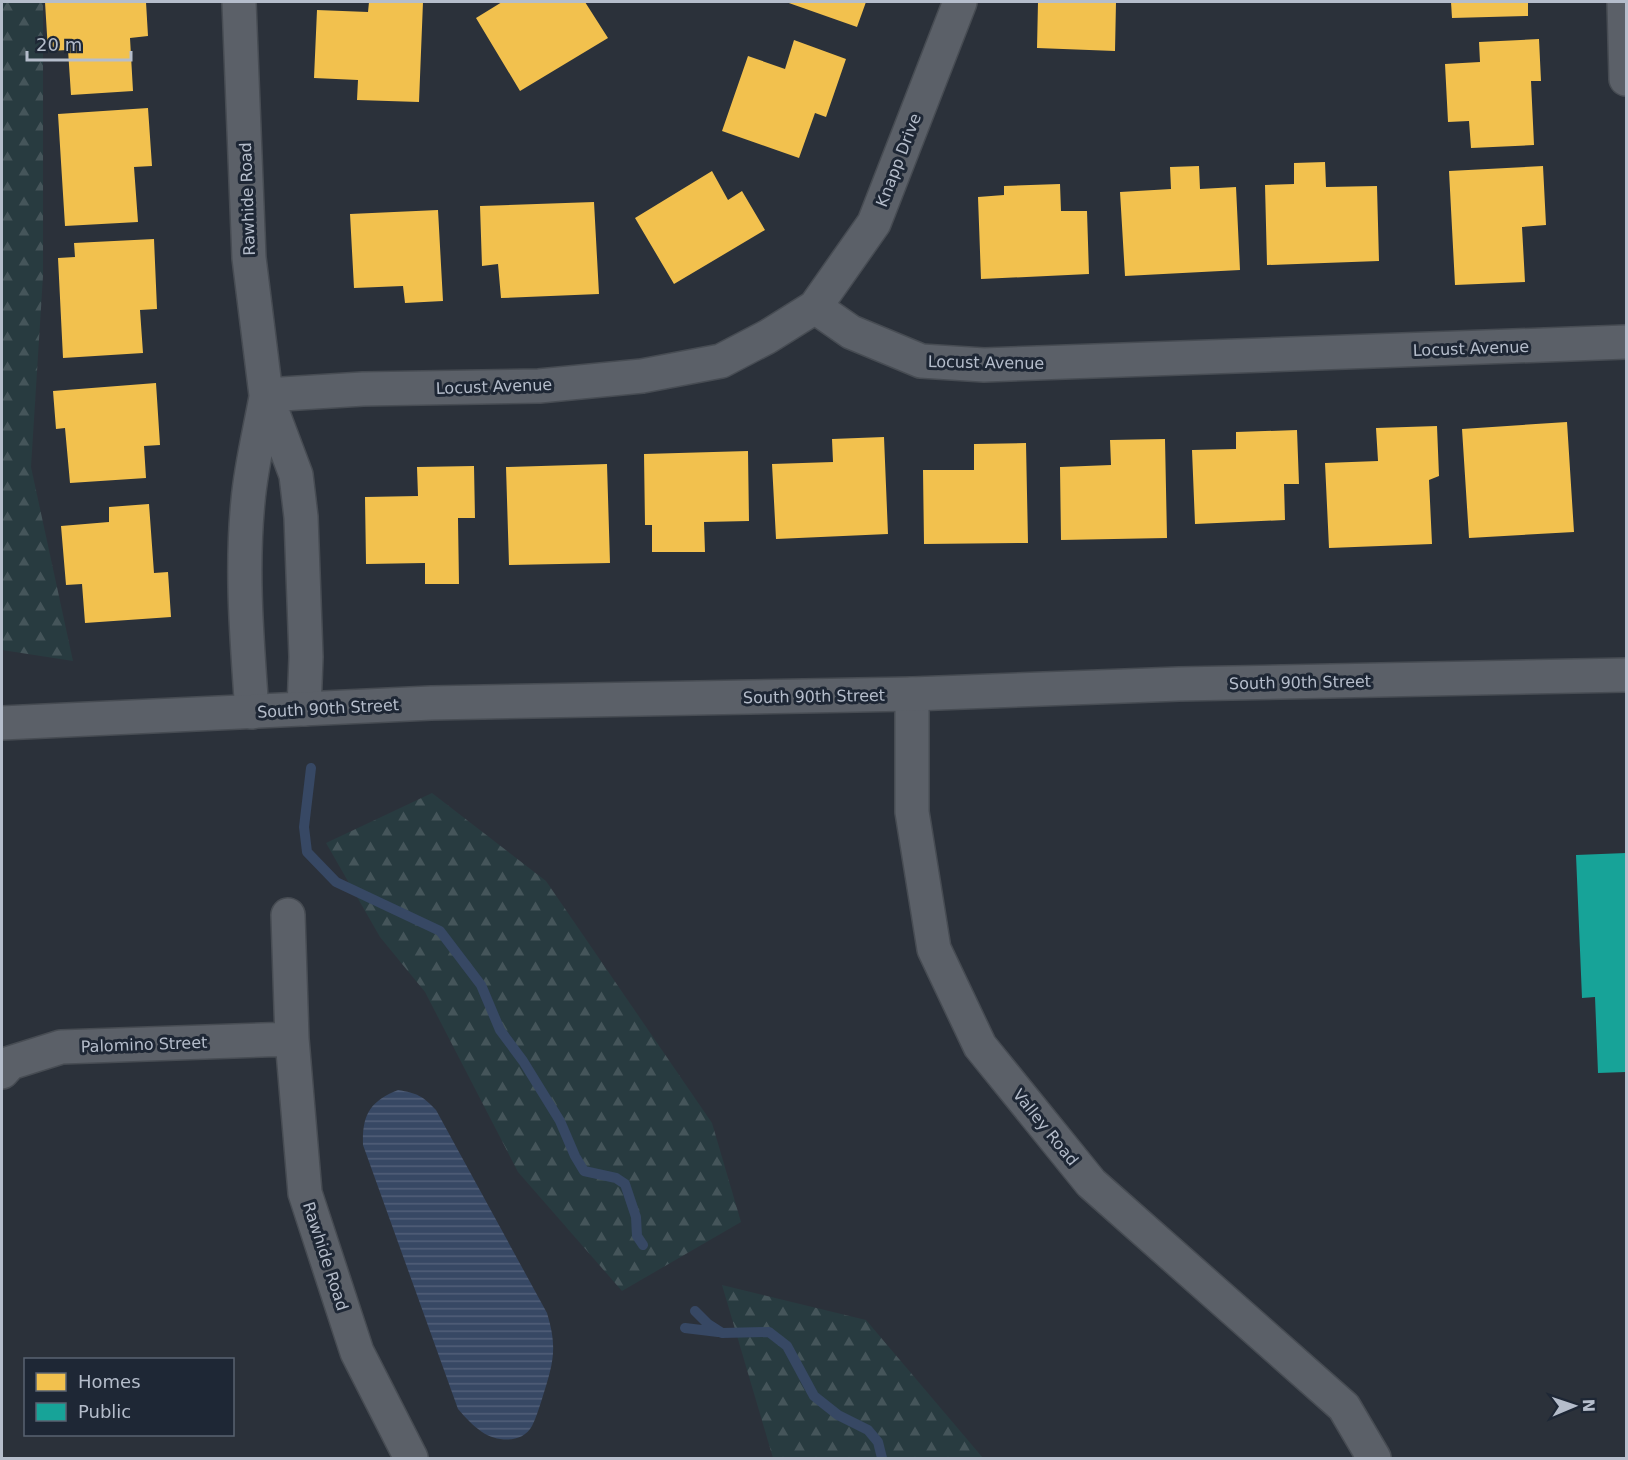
<svg xmlns="http://www.w3.org/2000/svg" width="1628" height="1460" font-family="'DejaVu Sans',sans-serif">
<style>
.forest{fill:url(#forest-firs)}
.water{fill:url(#water-rules)}
.homes{fill:#f2c14e}
.public{fill:#17a398}
.lines{fill:none;stroke-linecap:round;stroke-linejoin:round}
.stream{stroke:#374864;stroke-width:10}
.minor-casing{stroke:#474c53;stroke-width:36}
.tertiary-casing{stroke:#474c53;stroke-width:36}
.minor{stroke:#5b6068;stroke-width:33}
.tertiary{stroke:#5b6068;stroke-width:33}
.labels{text-anchor:middle;stroke-width:6;stroke-linejoin:round;paint-order:stroke}
.street-label{font-size:16px;fill:#b5bdcb;stroke:#1e2735}
</style>
<defs>
<pattern id="forest-firs" width="22" height="20" patternUnits="userSpaceOnUse" patternTransform="scale(1.5)"><rect width="22" height="20" fill="#283b40"/><path d="M5 1l3.5 6h-7zM16 11l3.5 6h-7z" fill="#45555a"/></pattern>
<pattern id="water-rules" width="6" height="5" patternUnits="userSpaceOnUse" patternTransform="scale(1.5)"><rect width="6" height="5" fill="#374864"/><path d="M0 2.5h6" fill="none" stroke="#526079"/></pattern>
</defs>
<rect width="100%" height="100%" fill="#2b313a"/>
<!-- forest -->
<path class="forest" d="M2 2H43V276L31 467 73 661 2 650Z
M432 793 546 881 712 1123 741 1222 622 1291 518 1172 425 992 380 937 326 843Z
M722 1285 866 1320 983 1458H773Z"/>
<!-- water -->
<path class="water" d="M398 1090C417 1093 423 1096 436 1110L547 1313C558 1349 553 1364 542 1399 539 1408 536 1418 532 1426 522 1444 497 1442 482 1432 473 1426 465 1417 458 1409L363 1145C362 1115 370 1101 398 1090Z"/>
<!-- homes -->
<path class="homes" d="M45 2H146L148 36 130 38 133 91 71 95 68 50 48 51Z
M369 2H423L419 102 357 100 358 80 314 78 317 10 368 12Z
M502 2H585L608 38 520 91 476 18Z
M786 2H866L857 27Z
M1038 2H1116L1115 51 1037 48Z
M1451 2H1528V16L1452 18Z
M1539 39 1541 81H1531L1534 145 1471 148 1469 121 1448 122 1445 64 1480 62 1479 42Z
M794 40 846 59 826 117 815 113 799 158 722 131 748 56 785 69Z
M148 108 152 166 134 167 138 222 65 226 58 114Z
M1325 162 1326 187 1377 186 1379 261 1267 265 1265 185 1294 184V163Z
M1199 166 1200 189 1236 187 1240 270 1125 276 1120 192 1171 189 1170 167Z
M1543 166 1546 225 1522 227 1525 282 1455 285 1449 171Z
M712 171 728 200 742 191 765 230 674 284 635 218Z
M1060 184 1061 211H1087L1089 274 981 279 978 197 1004 195V186Z
M594 202 599 294 501 298 498 264 482 266 480 206Z
M438 210 443 301 405 303 403 286 354 288 350 214Z
M154 239 157 309 140 310 143 353 63 358 58 258 75 257 74 243Z
M156 383 160 445 144 446 146 478 70 483 65 428 56 429 53 391Z
M1567 422 1574 532 1469 538 1462 429Z
M1437 426 1439 476 1429 480 1432 544 1329 548 1325 463 1378 461 1376 428Z
M1297 430 1299 484H1284L1285 520 1195 524 1192 450 1236 449V432Z
M884 437 888 534 776 539 772 464 833 462 832 439Z
M1165 439 1167 538 1061 540 1060 467 1111 465 1110 440Z
M1026 443 1028 543 924 544 923 470H974V444Z
M748 451 749 521 704 522 705 552H652V525H645L644 454Z
M607 464 610 563 509 565 506 467Z
M474 466 475 518H458L459 584H425V563L366 564 365 497 418 496 417 467Z
M149 504 154 573 168 572 171 617 85 623 82 584 66 585 61 526 109 522V507Z"/>
<!-- public -->
<path class="public" d="M1626 853V1072L1598 1073 1595 997 1582 998 1576 855Z"/>
<g class="lines">
<!-- stream -->
<path class="stream" d="M311 768 304 827 307 852 336 882 440 931 481 985 500 1030 523 1061 560 1121 575 1156 584 1171 616 1178 625 1184 636 1217 637 1236 643 1245
M695 1311 708 1324 722 1333 769 1332 787 1346 814 1396 838 1415 868 1430 878 1442 882 1458
M685 1328 718 1332"/>
<!-- minor casing -->
<g class="minor-casing">
<path id="minor" d="M239 2 249 258 266 395 296 475 301 517 306 657 304 709
M1624 2 1626 79
M815 307 851 332 921 361 984 365 1626 342
M266 395 363 389 539 386 642 376 721 361 767 337 815 307 874 223 960 2
M912 694V812L934 949 980 1046 1091 1183 1344 1407 1374 1458
M252 712C247 641 241 571 248 501 251 466 260 431 266 397
M288 915 292 1039 305 1193 357 1352 411 1458
M2 1072 10 1063 61 1047 292 1039"/>
</g>
<!-- tertiary casing -->
<g class="tertiary-casing">
<path id="tertiary" d="M2 723 431 703 912 694 1179 684 1626 675"/>
</g>
<!-- minor -->
<use href="#minor" class="minor"/>
<!-- tertiary -->
<use href="#tertiary" class="tertiary"/>
</g>
<g class="labels">
<!-- street labels -->
<g class="street-label">
<text transform="translate(898 160) rotate(-69)" y="6">Knapp Drive</text>
<text transform="translate(247 199) rotate(-92)" y="6">Rawhide Road</text>
<text transform="translate(1471 348) rotate(-2)" y="6">Locust Avenue</text>
<text transform="translate(986 362) rotate(1)" y="6">Locust Avenue</text>
<text transform="translate(494 386) rotate(-2)" y="6">Locust Avenue</text>
<text transform="translate(1300 682) rotate(-1)" y="6">South 90th Street</text>
<text transform="translate(814 696) rotate(-1)" y="6">South 90th Street</text>
<text transform="translate(328 708) rotate(-3)" y="6">South 90th Street</text>
<text transform="translate(144 1044) rotate(-2)" y="6">Palomino Street</text>
<text transform="translate(1046 1127) rotate(51)" y="6">Valley Road</text>
<text transform="translate(326 1256) rotate(72)" y="6">Rawhide Road</text>
</g>
</g>
<!-- border -->
<rect width="1628" height="1460" fill="none" stroke="#b5bdcb" stroke-width="6"/>
<!-- legend -->
<rect x="24" y="1358" width="210" height="78" fill="#1e2735" stroke="#5a6371" stroke-width="1.5"/>
<rect x="36" y="1373" width="30" height="18" fill="#f2c14e" stroke="#5a6371" stroke-width="1.5"/>
<text x="78" y="1388" font-size="18" fill="#b5bdcb">Homes</text>
<rect x="36" y="1403" width="30" height="18" fill="#17a398" stroke="#5a6371" stroke-width="1.5"/>
<text x="78" y="1418" font-size="18" fill="#b5bdcb">Public</text>
<!-- north arrow -->
<g transform="translate(1574 1406) rotate(88)" stroke="#1e2735" stroke-width="4.5" paint-order="stroke">
<path d="M0-4.5L10 22L0 15L-10 22Z" fill="#b5bdcb"/>
<text y="-9" font-size="16" font-weight="bold" text-anchor="middle" fill="#b5bdcb">N</text>
</g>
<!-- scale -->
<path d="M27 51v9h104v-9" fill="none" stroke="#b5bdcb" stroke-width="3"/>
<text x="36" y="51" font-size="18" fill="#b5bdcb" stroke="#1e2735" stroke-width="4.5" paint-order="stroke">20 m</text>
</svg>
